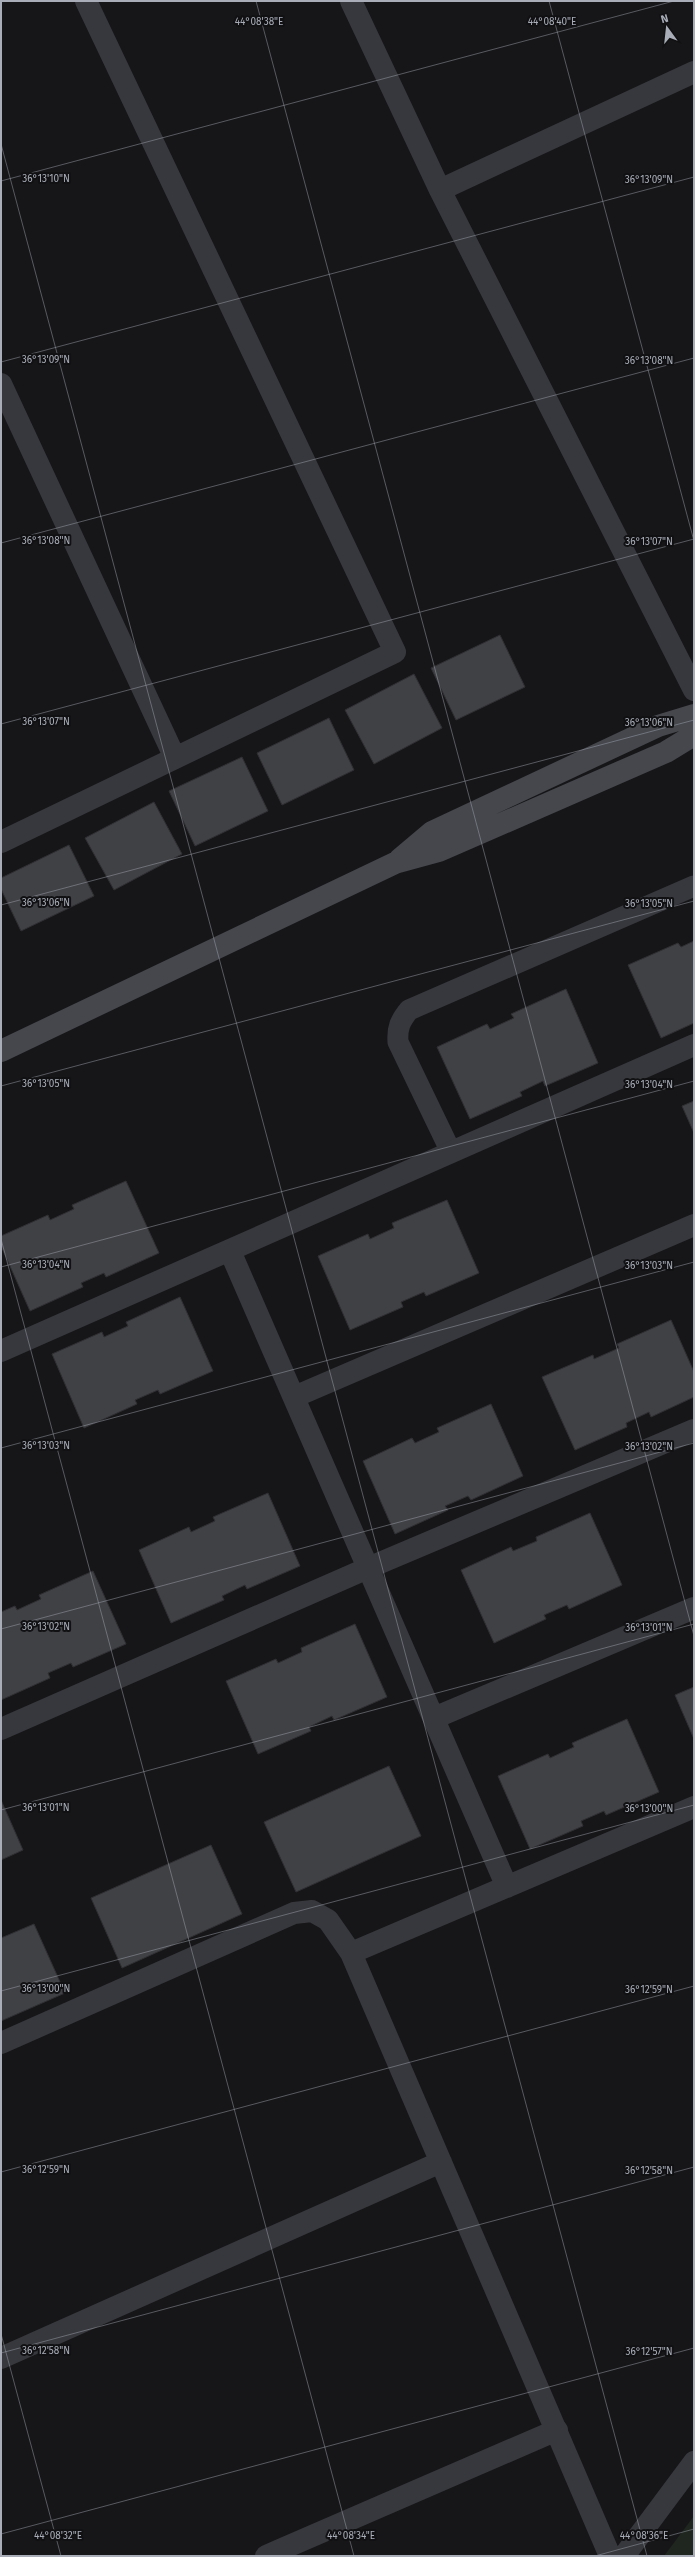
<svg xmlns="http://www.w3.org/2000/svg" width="695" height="2557" font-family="'Fira Sans',sans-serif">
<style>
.green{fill:#1e261f}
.building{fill:#404145;stroke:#303034}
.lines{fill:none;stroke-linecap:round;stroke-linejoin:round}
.lane{stroke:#37383d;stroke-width:21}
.street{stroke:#37383d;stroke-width:22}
.secondary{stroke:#45474d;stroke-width:22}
.ticks{fill:none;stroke:#a8adb8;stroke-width:1;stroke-opacity:0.45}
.ticks-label{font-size:10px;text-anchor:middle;fill:#a8adb8;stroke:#111113;stroke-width:4;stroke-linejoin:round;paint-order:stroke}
</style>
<rect width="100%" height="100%" fill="#161618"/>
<!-- green -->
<path class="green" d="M694 2516V2556H664Z"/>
<!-- building -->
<path class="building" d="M500 635 525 687 456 720 431 668Z
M414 674 442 728 374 764 345 710Z
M329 718 354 770 282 805 257 753Z
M242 757 268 811 195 846 169 791Z
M154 802 182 854 114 890 85 838Z
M69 845 94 896 21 931 1 889V878Z
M694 941V1023L661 1038 628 965 678 943 681 947Z
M566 989 598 1063 545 1086 543 1081 520 1092 522 1096 470 1119 437 1047 487 1024 490 1029 514 1018 511 1014Z
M694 1101V1133L682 1106Z
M126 1181 159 1253 106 1277 104 1273 81 1283 83 1287 30 1311 1 1246V1236L48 1215 50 1220 74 1209 72 1205Z
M447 1200 479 1273 426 1296 424 1292 401 1302 403 1307 350 1330 318 1256 368 1234 370 1239 394 1228 392 1223Z
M180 1297 213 1371 160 1394 158 1390 135 1400 137 1404 84 1428 52 1354 102 1332 104 1337 128 1326 126 1322Z
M671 1320 694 1372V1397L651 1417 649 1412 626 1423 627 1427 575 1450 542 1377 593 1355 594 1359 619 1348 617 1344Z
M491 1404 523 1476 471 1500 468 1496 445 1506 448 1510 395 1534 363 1461 412 1438 415 1443 439 1432 437 1428Z
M268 1493 300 1566 247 1589 245 1585 222 1596 224 1600 171 1623 139 1550 189 1527 191 1532 215 1521 213 1517Z
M590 1513 622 1585 569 1609 567 1605 544 1615 546 1619 494 1643 461 1570 511 1547 513 1551 537 1541 536 1537Z
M93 1571 126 1644 73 1667 71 1663 48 1673 50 1678 1 1700V1612L15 1606 17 1610 41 1599 39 1595Z
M355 1624 387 1697 334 1720 332 1716 309 1727 311 1731 258 1754 226 1681 276 1659 278 1663 302 1652 301 1648Z
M694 1687V1739L675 1695Z
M627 1719 659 1792 606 1815 604 1811 581 1821 583 1826 530 1849 498 1776 548 1754 550 1758 574 1747 572 1743Z
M389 1766 421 1836 296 1892 264 1822Z
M1 1800 23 1850 1 1860Z
M211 1845 242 1914 122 1968 91 1898Z
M34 1924 65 1993 1 2021V1938Z"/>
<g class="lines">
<!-- lane -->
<path class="lane" d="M451 1152 398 1042C397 1028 400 1021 409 1010L694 886"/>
<!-- street -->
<path class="street" d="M351 1 440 190 694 690
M440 190 694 72
M1 384 175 758
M1 842 395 652 86 1
M230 1251 507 1887
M1 1351 694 1045
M294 1397 694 1225
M434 1718 694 1608
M1 1729 368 1568 694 1430
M351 1953 694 1807
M1 2043 294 1913 312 1911 328 1920 351 1953 610 2556
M1 2358 441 2162
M266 2556 557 2430
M624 2556 694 2462"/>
<!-- secondary -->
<path class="secondary" d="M400 859 432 832 658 726 694 715
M1 1051 395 863 439 851 666 752 694 735"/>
</g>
<!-- ticks -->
<path class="ticks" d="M256 1 694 1636M549 1 694 541M1 144 647 2556M1 181 674 1M1 362 694 177M1 543 694 358M1 724 694 539M1 905 694 720M1 1086 694 901M1 1239 354 2556M1 1267 694 1081M1 1448 694 1262M1 1629 694 1443M1 1810 694 1624M1 1991 694 1805M1 2172 694 1986M1 2334 61 2556M1 2353 694 2167M1 2534 694 2348M595 2556 694 2529"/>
<g class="ticks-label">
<text x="259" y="25">44°08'38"E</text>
<text x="552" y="25">44°08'40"E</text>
<text x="46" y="182">36°13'10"N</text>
<text x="649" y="183">36°13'09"N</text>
<text x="46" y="363">36°13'09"N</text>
<text x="649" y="364">36°13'08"N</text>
<text x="46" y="544">36°13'08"N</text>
<text x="649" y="545">36°13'07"N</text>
<text x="46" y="725">36°13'07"N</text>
<text x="649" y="726">36°13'06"N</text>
<text x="46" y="906">36°13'06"N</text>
<text x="649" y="907">36°13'05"N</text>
<text x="46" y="1087">36°13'05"N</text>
<text x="649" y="1088">36°13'04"N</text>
<text x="46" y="1268">36°13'04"N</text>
<text x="649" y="1269">36°13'03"N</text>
<text x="46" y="1449">36°13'03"N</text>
<text x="649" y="1450">36°13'02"N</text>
<text x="46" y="1630">36°13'02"N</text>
<text x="649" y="1631">36°13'01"N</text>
<text x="46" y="1811">36°13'01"N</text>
<text x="649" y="1812">36°13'00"N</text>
<text x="46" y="1992">36°13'00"N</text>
<text x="649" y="1993">36°12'59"N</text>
<text x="46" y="2173">36°12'59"N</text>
<text x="649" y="2174">36°12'58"N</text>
<text x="46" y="2354">36°12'58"N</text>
<text x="649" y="2355">36°12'57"N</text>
<text x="58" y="2539">44°08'32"E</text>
<text x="351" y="2539">44°08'34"E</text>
<text x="644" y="2539">44°08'36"E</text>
</g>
<!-- border -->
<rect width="695" height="2557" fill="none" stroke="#a8adb8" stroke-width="4"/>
<!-- north arrow -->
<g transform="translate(667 28) rotate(345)" stroke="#111113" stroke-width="3" paint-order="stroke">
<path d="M0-3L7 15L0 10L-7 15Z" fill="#a8adb8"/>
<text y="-6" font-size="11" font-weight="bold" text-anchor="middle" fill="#a8adb8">N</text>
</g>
</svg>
